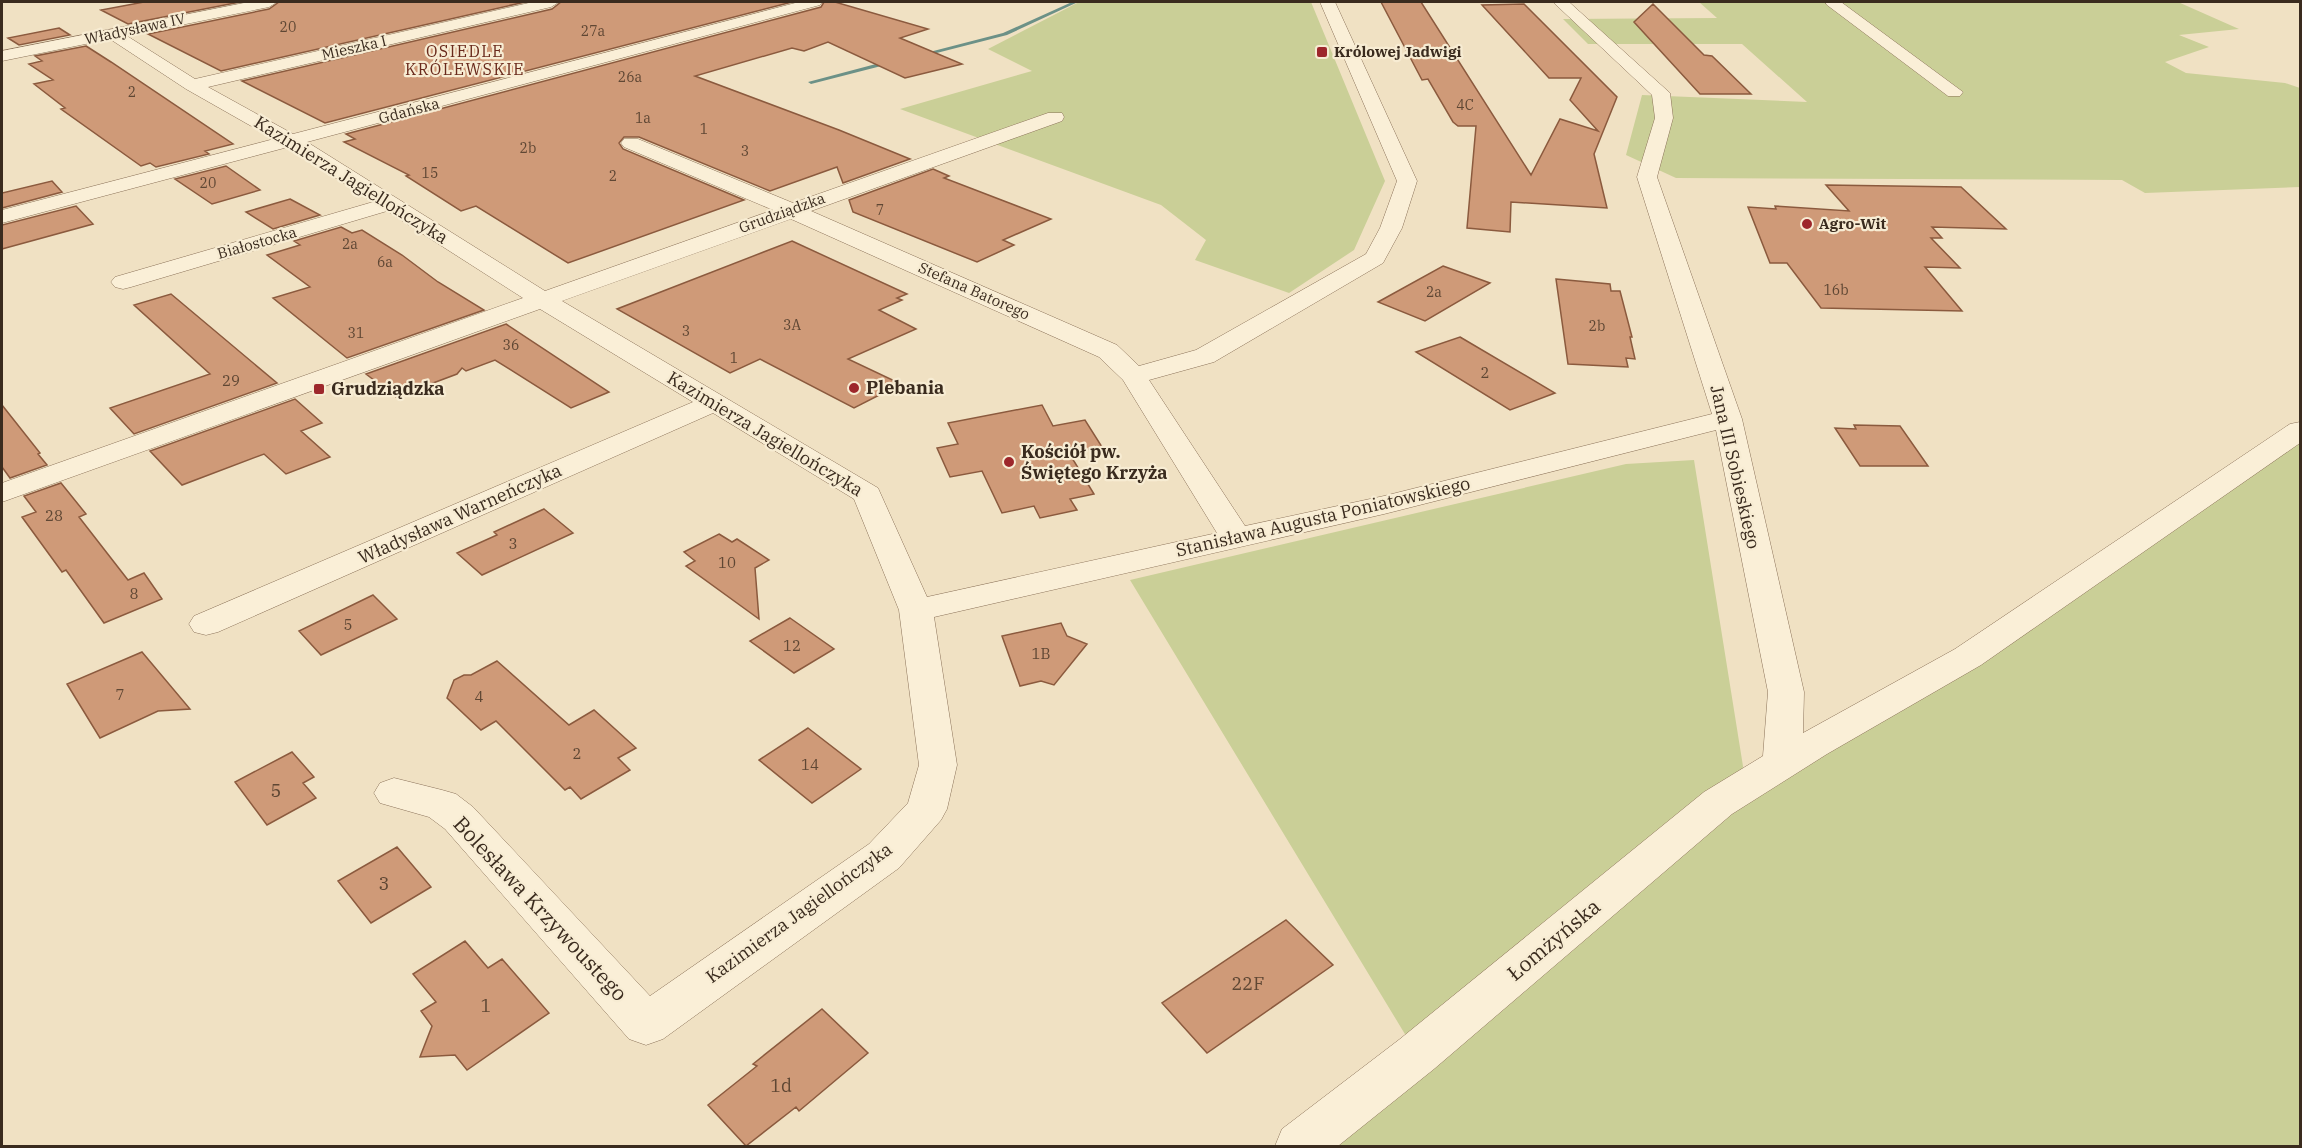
<svg xmlns="http://www.w3.org/2000/svg" width="2302" height="1148" font-family="'IBM Plex Serif',serif">
<style>
.green{fill:#cacf97}
.lines{fill:none;stroke-linecap:round;stroke-linejoin:round}
.stream{fill:#6c9187;fill-rule:evenodd}
.building{fill:#cf9a78;stroke:#8b5a3e;stroke-width:1.5}
.minor-casing{stroke:#8b7259;stroke-width:1}
.minor{fill:#faefd7;fill-rule:evenodd}
.poi-dot{fill:#9d272b;stroke:#f7ecd3;stroke-width:2}
.labels{text-anchor:middle;stroke-width:4.5;stroke-linejoin:round;paint-order:stroke}
.far-number-label{font-size:14px;fill:#5f4734}
.far-street-label{font-size:15px;fill:#3a2b1e;stroke:#f7ecd3}
.far-poi-label{font-size:15px;font-weight:bold;fill:#3a2b1e;stroke:#f7ecd3;text-anchor:start}
.number-label{font-size:15px;fill:#5f4734}
.far-neighbourhood-label{font-size:16px;letter-spacing:1.5px;fill:#69291b;stroke:#f7ecd3}
.street-label{font-size:18px;fill:#3a2b1e;stroke:#f7ecd3}
.poi-label{font-size:18px;font-weight:bold;fill:#3a2b1e;stroke:#f7ecd3;text-anchor:start}
.near-number-label{font-size:18px;fill:#5f4734}
.near-street-label{font-size:21px;fill:#3a2b1e;stroke:#f7ecd3}
</style>
<rect width="100%" height="100%" fill="#f0e1c3"/>
<!-- green -->
<path class="green" d="M1079 2H1311L1385 181 1354 250 1289 293 1195 260 1206 240 1161 205 900 109 1032 71 988 49Z
M1699 2H2178L2239 29 2179 35 2209 47 2165 62 2186 73 2285 83 2300 88V187L2145 193 2122 180 1676 178 1626 155 1642 95 1807 102 1742 44H1588L1563 19 1717 18Z
M2300 430V1146H1319L1417 1054 1130 580 1626 464 1694 460 1746 785 1968 657Z"/>
<g class="lines">
<!-- stream -->
<path class="stream" d="M1072 2H1078L1007 35 917 58 914 56 1003 33Z
M891 60 893 63 811 84 808 82Z"/>
</g>
<!-- building -->
<path class="building" d="M144 2H240L128 24 101 10Z
M279 2H525L221 71 148 34 269 9Z
M561 2H792L325 123 242 81 552 9Z
M824 2H835L928 29 900 38 962 64 905 78 828 42 804 51 792 48 695 76 839 130 910 159 843 183 837 167 770 191 639 137H624L619 143 623 149 744 200 568 263 476 206 461 211 406 176 409 175 344 142 355 139 346 134 821 7Z
M1381 2H1421L1531 175 1560 119 1598 131 1570 100 1581 78H1549L1482 5 1524 4 1617 97 1594 154 1607 208 1511 202 1510 232 1467 228 1476 126H1458L1453 122 1428 79 1422 80Z
M1653 4 1704 55 1712 56 1751 94H1700L1634 22Z
M59 28 70 35 19 45 8 38Z
M86 46 111 62 233 144 205 151 209 154 156 167 150 163 141 166 61 109 65 108 34 84 53 80 29 64 42 61 35 56Z
M226 166 260 190 212 204 175 179Z
M933 169 949 176 944 178 1051 219 1003 240 1014 245 977 262 853 212 849 200Z
M52 181 62 192 2 208V193Z
M1826 185 1961 187 2006 229 1932 227 1942 238H1931L1960 268 1925 267 1962 311 1821 308 1787 263H1770L1748 207 1776 209 1775 206 1849 211Z
M290 199 320 215 273 229 246 212Z
M76 206 93 224 2 249V225Z
M341 227 352 233 362 230 402 255 438 282 484 310 347 358 273 298 310 287 267 255 300 245 294 241Z
M792 241 907 294 897 298 902 300 879 310 916 329 848 359 901 384 854 408 760 359 730 373 617 309Z
M1443 266 1490 283 1425 321 1378 302Z
M1556 279 1610 284 1611 291H1620L1632 337H1630L1635 359 1626 358 1628 367 1568 364Z
M171 294 277 383 134 434 110 408 210 374 134 305Z
M506 324 609 392 571 408 495 360 466 371 462 368 457 374 396 397 366 374Z
M1460 337 1555 393 1510 410 1416 352Z
M295 399 322 423 301 431 330 457 286 474 264 454 182 485 150 451Z
M2 405 40 453 38 454 47 465 10 478 2 467Z
M1042 405 1053 426 1085 420 1102 447 1069 453 1094 494 1070 499 1077 510 1040 518 1034 506 1002 513 982 471 950 477 937 448 958 444 948 423Z
M1854 425 1900 426 1928 466H1860L1835 428 1856 429Z
M61 483 86 514 79 517 128 580 144 573 162 599 104 623 66 570 62 572 22 517 36 512 24 496Z
M544 509 573 533 482 575 457 553 497 535 494 532Z
M719 534 732 542 737 539 769 560 755 568 759 619 686 566 695 561 684 552Z
M373 595 397 619 321 655 299 631Z
M790 618 834 649 794 673 750 641Z
M1061 623 1067 636 1087 644 1054 685 1041 681 1020 686 1002 636Z
M142 652 190 709 158 711 100 738 67 684Z
M497 661 569 725 594 710 636 748 618 758 630 770 581 799 570 787 565 790 496 721 481 730 447 698 454 680 464 675H471Z
M808 728 861 769 812 803 759 760Z
M292 752 314 777 303 783 316 798 267 825 235 782Z
M397 847 431 887 371 923 338 881Z
M1286 920 1333 965 1207 1053 1162 1003Z
M465 941 488 968 502 959 549 1013 467 1070 455 1055 420 1057 432 1026 421 1011 436 1002 413 974Z
M822 1009 868 1053 799 1111 796 1107 746 1146 708 1105 757 1066 753 1064Z"/>
<g class="lines">
<!-- minor casing -->
<g class="minor-casing">
<path id="minor" d="M249 2H277L269 7 127 36 195 79 533 2H559L551 7 208 87 293 134 799 2H822L820 5 307 142 545 291 773 210 624 147 621 143 624 139H638L793 203 1048 113H1062L1064 117 1062 121 811 211 1117 345 1139 366 1196 350 1366 254 1380 228 1397 181 1320 2H1335L1417 181 1402 228 1383 263 1214 362 1149 380 1245 526 1384 496 1712 414 1637 177 1655 118 1652 95 1553 2H1569L1670 93 1673 118 1657 177 1742 419 1804 692 1803 733 1955 649 2290 424 2300 422V443L1981 665 1827 754 1732 814 1434 1069 1338 1146H1275L1282 1129 1400 1039 1704 792 1763 756 1768 692 1716 430 1384 514 934 617 957 765 947 809 941 820 899 868 663 1039 646 1045 629 1039 445 829 429 817 380 803 374 793 380 783 394 778 442 790 456 794 473 807 650 996 869 844 908 803 919 765 899 610 854 499 713 413 218 632 206 635 194 632 189 624 194 616 693 402 540 309 2 502V483L523 298 387 211 131 287 123 289 115 287 111 282 115 277 373 202 288 147 2 223V210L274 139 186 89 110 39 2 61V51ZM791 219 1099 357 1123 380 1217 533 927 597 878 488 562 301Z
M1825 2H1841L1963 92 1960 96H1948L1827 5Z"/>
</g>
<!-- minor -->
<use href="#minor" class="minor"/>
</g>
<!-- markers -->
<g class="poi-dot">
<rect x="1316" y="46" width="12" height="12" rx="3"/>
<circle cx="1807" cy="224" r="6"/>
<circle cx="854" cy="388" r="6"/>
<rect x="313" y="383" width="12" height="12" rx="3"/>
<circle cx="1009" cy="462" r="6"/>
</g>
<g class="labels">
<!-- far-number labels -->
<g class="far-number-label">
<text x="288" y="32">20</text>
<text x="593" y="36">27a</text>
<text x="630" y="82">26a</text>
<text x="132" y="97">2</text>
<text x="1465" y="110">4C</text>
<text x="643" y="123">1a</text>
<text x="704" y="134">1</text>
<text x="528" y="153">2b</text>
<text x="745" y="156">3</text>
<text x="430" y="178">15</text>
<text x="613" y="181">2</text>
<text x="208" y="188">20</text>
<text x="880" y="215">7</text>
<text x="350" y="249">2a</text>
<text x="385" y="267">6a</text>
<text x="1836" y="295">16b</text>
<text x="1434" y="297">2a</text>
<text x="792" y="330">3A</text>
<text x="1597" y="331">2b</text>
<text x="686" y="336">3</text>
<text x="356" y="338">31</text>
<text x="511" y="350">36</text>
<text x="734" y="363">1</text>
</g>
<!-- far-street labels -->
<g class="far-street-label">
<text transform="translate(135 29) rotate(-12)" y="5">Władysława IV</text>
<text transform="translate(354 48) rotate(-13)" y="5">Mieszka I</text>
<text transform="translate(409 111) rotate(-15)" y="5">Gdańska</text>
<text transform="translate(782 213) rotate(-20)" y="5">Grudziądzka</text>
<text transform="translate(257 243) rotate(-16)" y="5">Białostocka</text>
<text transform="translate(974 291) rotate(24)" y="5">Stefana Batorego</text>
</g>
<!-- far-poi labels -->
<g class="far-poi-label">
<text x="1334" y="57">Królowej Jadwigi</text>
<text x="1819" y="229">Agro-Wit</text>
</g>
<!-- number labels -->
<g class="number-label">
<text x="1485" y="378">2</text>
<text x="231" y="386">29</text>
<text x="54" y="521">28</text>
<text x="513" y="549">3</text>
<text x="727" y="568">10</text>
<text x="134" y="599">8</text>
<text x="348" y="630">5</text>
<text x="792" y="651">12</text>
<text x="1041" y="659">1B</text>
<text x="120" y="700">7</text>
<text x="479" y="702">4</text>
<text x="577" y="759">2</text>
<text x="810" y="770">14</text>
</g>
<!-- far-neighbourhood labels -->
<g class="far-neighbourhood-label">
<text x="465" y="57">OSIEDLE<tspan x="465" dy="18">KRÓLEWSKIE</tspan></text>
</g>
<!-- street labels -->
<g class="street-label">
<text transform="translate(351 180) rotate(32)" y="6">Kazimierza Jagiellończyka</text>
<text transform="translate(765 434) rotate(31)" y="6">Kazimierza Jagiellończyka</text>
<text transform="translate(1735 467) rotate(77)" y="6">Jana III Sobieskiego</text>
<text transform="translate(460 514) rotate(-24)" y="6">Władysława Warneńczyka</text>
<text transform="translate(1323 517) rotate(-13)" y="6">Stanisława Augusta Poniatowskiego</text>
<text transform="translate(799 913) rotate(-36)" y="6">Kazimierza Jagiellończyka</text>
</g>
<!-- poi labels -->
<g class="poi-label">
<text x="866" y="394">Plebania</text>
<text x="331" y="395">Grudziądzka</text>
<text x="1021" y="458">Kościół pw.<tspan x="1021" dy="21">Świętego Krzyża</tspan></text>
</g>
<!-- near-number labels -->
<g class="near-number-label">
<text x="276" y="797">5</text>
<text x="384" y="890">3</text>
<text x="1248" y="990">22F</text>
<text x="486" y="1012">1</text>
<text x="781" y="1092">1d</text>
</g>
<!-- near-street labels -->
<g class="near-street-label">
<text transform="translate(540 909) rotate(47)" y="7">Bolesława Krzywoustego</text>
<text transform="translate(1554 940) rotate(-40)" y="7">Łomżyńska</text>
</g>
</g>
<!-- border -->
<rect width="2302" height="1148" fill="none" stroke="#3a2b1e" stroke-width="6"/>
</svg>
